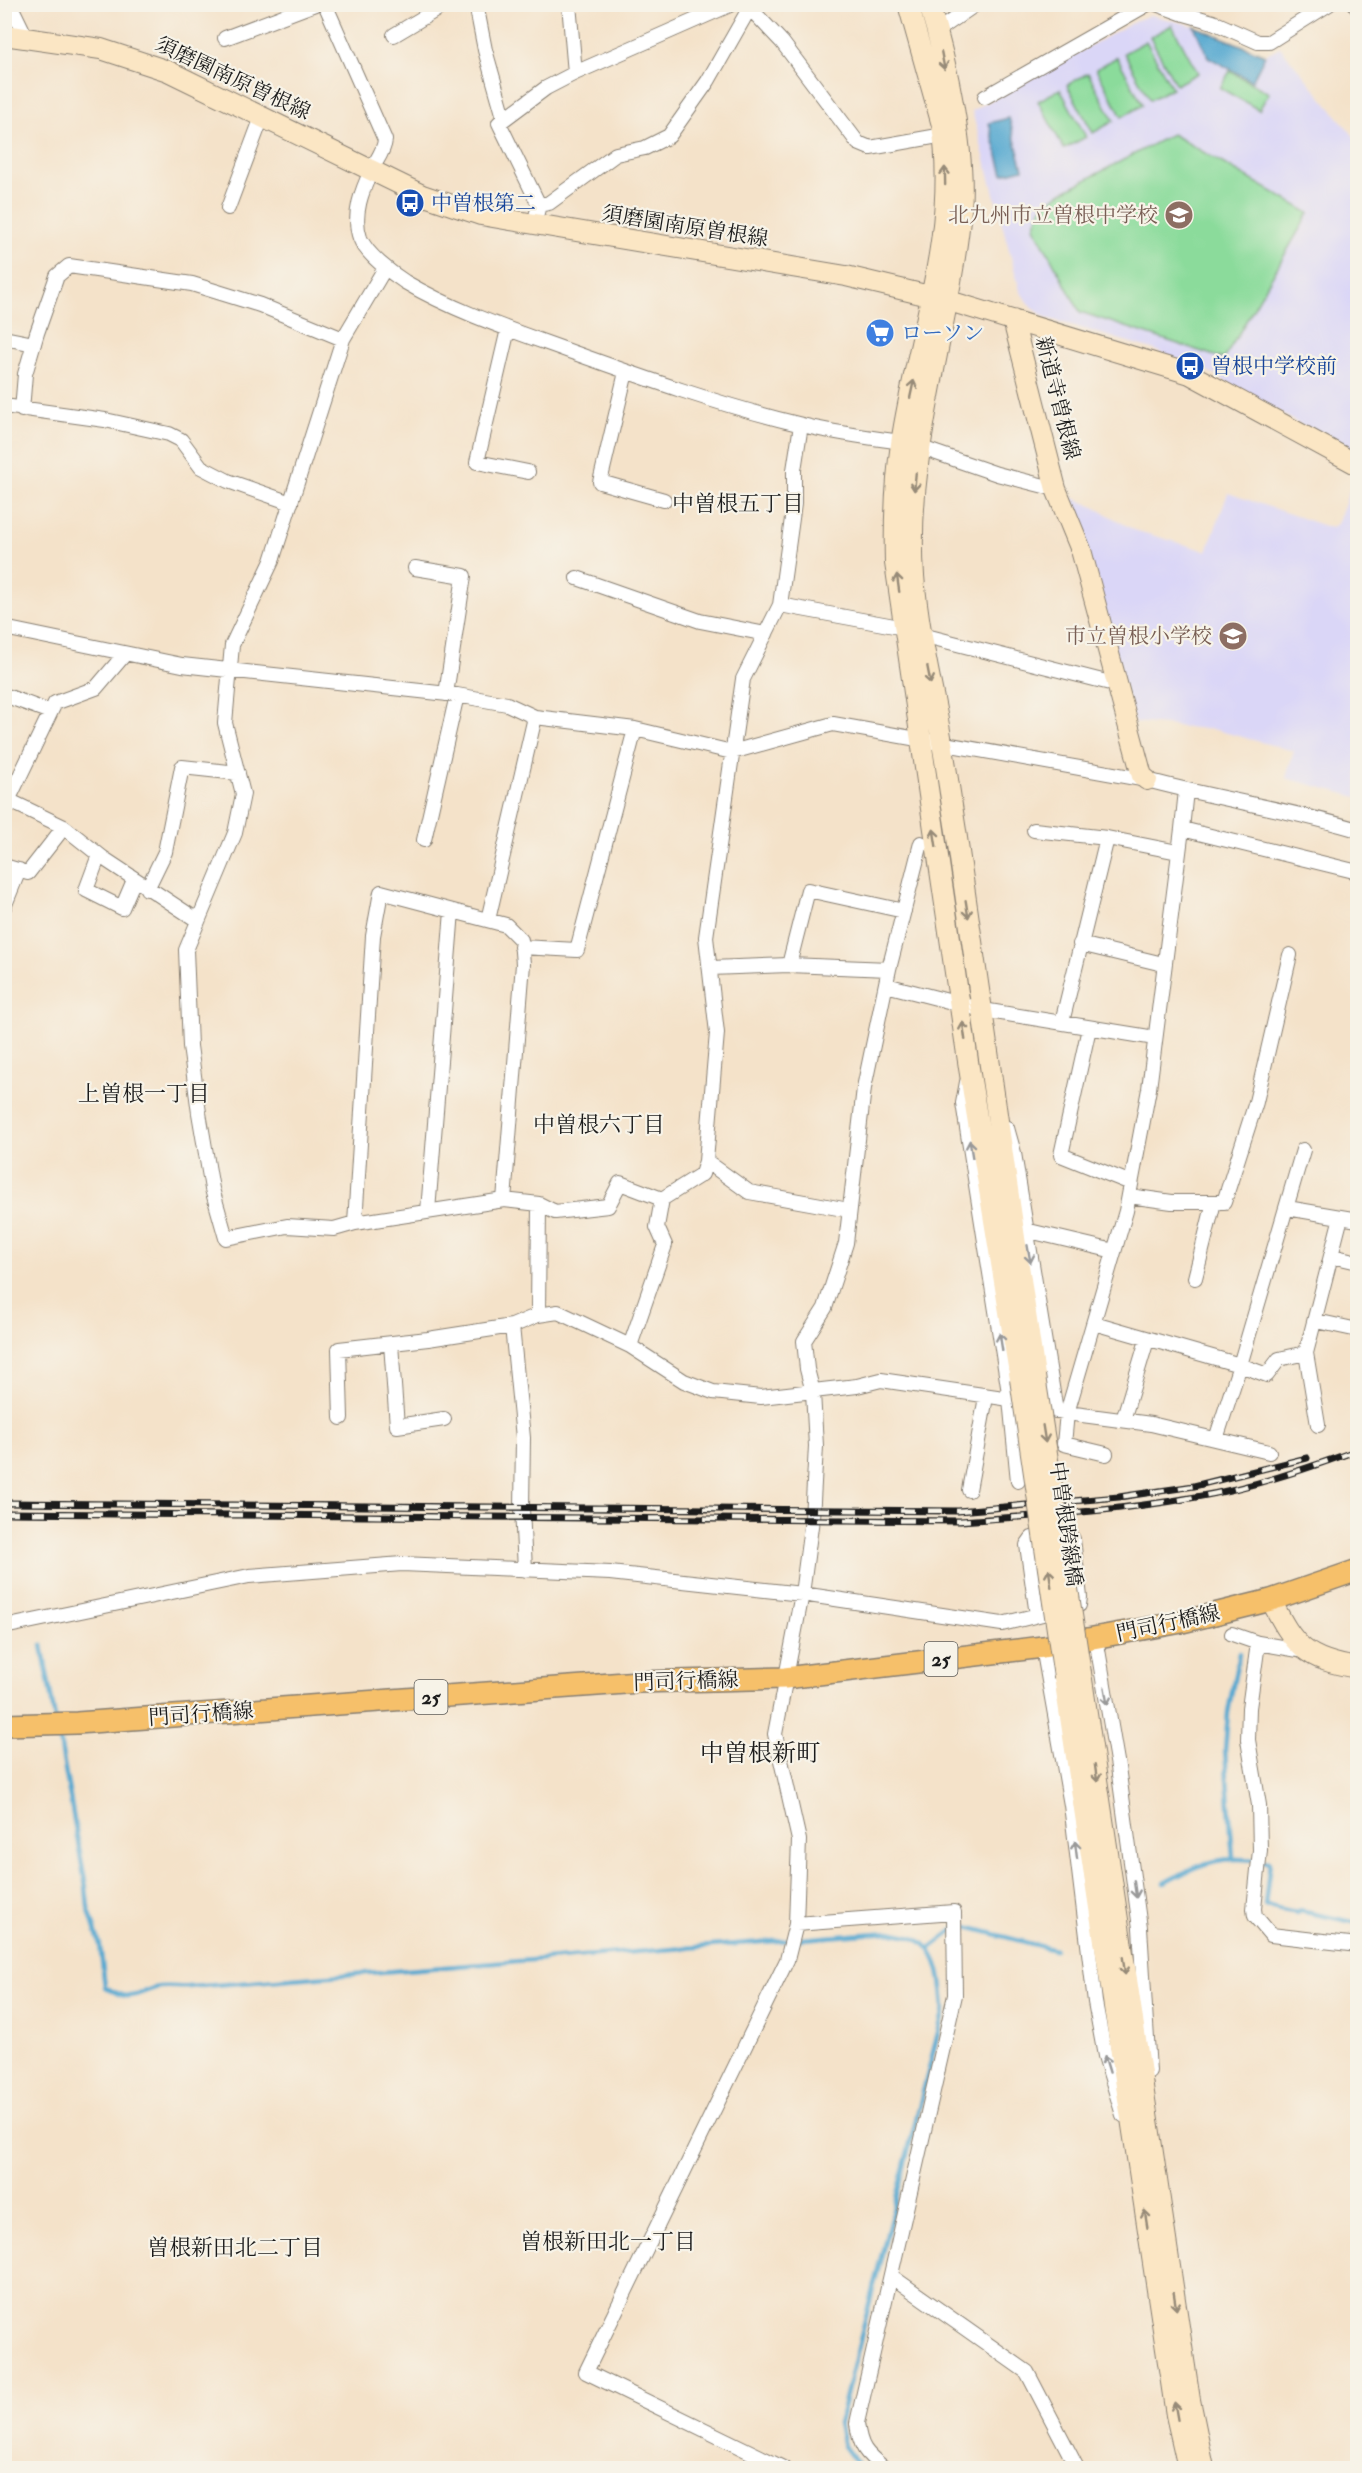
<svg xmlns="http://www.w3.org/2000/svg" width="1362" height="2473" font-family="'IM FELL Double Pica','Noto Serif JP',serif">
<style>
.built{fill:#dad6f7}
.green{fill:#8bdb9b;stroke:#547c5c;stroke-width:1.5}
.water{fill:#54a8d0;stroke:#386276;stroke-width:1.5}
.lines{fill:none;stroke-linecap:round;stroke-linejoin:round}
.stream{stroke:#54a8d0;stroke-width:4.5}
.street-casing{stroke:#887f72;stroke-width:16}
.secondary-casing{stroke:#887f72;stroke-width:22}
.primary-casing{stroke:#887f72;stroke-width:24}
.street{stroke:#fff;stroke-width:14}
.secondary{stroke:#fbe6c4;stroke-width:20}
.primary{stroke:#f6c06b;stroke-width:21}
.rail-casing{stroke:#1c1c1c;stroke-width:7}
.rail{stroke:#f7f3e8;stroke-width:4.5;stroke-dasharray:14;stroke-linecap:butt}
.secondary-bridge-casing{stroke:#887f72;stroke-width:22;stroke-linecap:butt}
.secondary-bridge{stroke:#fbe6c4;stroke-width:20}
.oneway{stroke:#978b78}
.oneway2{stroke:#999}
.labels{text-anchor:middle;stroke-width:4.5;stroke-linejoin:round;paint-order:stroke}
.shield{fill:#f7f3e8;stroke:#5e5c59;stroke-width:1.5}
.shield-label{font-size:20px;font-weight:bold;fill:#1c1c1c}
.street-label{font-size:21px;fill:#1c1c1c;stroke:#f7f3e8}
.transit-label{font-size:21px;fill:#164399;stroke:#f7f3e8;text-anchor:start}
.education-label{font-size:21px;fill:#785e54;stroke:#f7f3e8;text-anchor:end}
.shop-label{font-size:21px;fill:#366cbe;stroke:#f7f3e8;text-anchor:start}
.neighbourhood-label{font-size:22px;fill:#1c1c1c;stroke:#f7f3e8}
.quarter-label{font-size:24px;fill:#1c1c1c;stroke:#f7f3e8}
</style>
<rect width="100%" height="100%" fill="#f7f3e8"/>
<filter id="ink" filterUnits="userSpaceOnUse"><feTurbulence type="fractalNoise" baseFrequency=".0167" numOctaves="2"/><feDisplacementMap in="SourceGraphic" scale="12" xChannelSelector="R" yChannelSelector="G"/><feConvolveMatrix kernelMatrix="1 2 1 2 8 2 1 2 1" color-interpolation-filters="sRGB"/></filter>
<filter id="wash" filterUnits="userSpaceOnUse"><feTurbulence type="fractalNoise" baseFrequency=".008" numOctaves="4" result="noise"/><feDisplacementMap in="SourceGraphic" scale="24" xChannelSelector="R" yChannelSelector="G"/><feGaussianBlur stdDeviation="1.35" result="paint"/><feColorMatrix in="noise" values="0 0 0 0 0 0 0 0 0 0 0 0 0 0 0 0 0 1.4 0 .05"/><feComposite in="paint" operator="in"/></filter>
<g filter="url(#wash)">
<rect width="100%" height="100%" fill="#f4e2c9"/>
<!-- built -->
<path class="built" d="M1151 15 1194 26 1208 57 1253 80 1265 55 1280 47 1357 140V453L1315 433 1208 371 1152 349 1047 318 1030 306 1020 291 972 111 1137 20Z
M1355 476 1357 477V797L1286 778 1294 751 1216 730 1134 722 1067 495 1096 508 1134 530 1207 551 1228 493 1331 528 1337 524Z"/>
<!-- green -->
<path class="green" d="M1172 25 1198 73 1176 85 1150 37Z
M1146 41 1172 88 1150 100 1124 53Z
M1117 57 1143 105 1122 117 1096 69Z
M1230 71 1269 93 1259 110 1220 88Z
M1088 73 1114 121 1093 133 1067 85Z
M1060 89 1086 137 1064 149 1038 101Z
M1172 134 1309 213 1224 359 1080 312 1034 227 1041 208 1057 195Z"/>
<!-- water -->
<path class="water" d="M1194 26 1265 55 1252 81 1208 57Z
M1009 118 1023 169 1003 174 989 123Z"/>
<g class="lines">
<!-- stream -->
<path class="stream" d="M42 1645 55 1719
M58 1730 86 1887 88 1907 100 1945 105 1987C132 2002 129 1996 155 1988 165 1985 179 1988 189 1987L890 1932C897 1934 906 1935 913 1937 941 1949 942 1984 944 2009L839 2423 844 2446 860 2468
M1233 1858 1225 1750 1228 1713 1239 1653
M1164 1883C1205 1861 1223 1854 1270 1862L1265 1905 1297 1913 1300 1911 1358 1923
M930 1948 960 1925 1055 1950"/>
</g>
</g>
<g filter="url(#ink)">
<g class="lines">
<!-- street casing -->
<g class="street-casing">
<path id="street" d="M10 4 26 37
M325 4 385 140C384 151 377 159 372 169 362 190 352 215 360 238 366 254 391 273 405 282 456 312 514 331 569 351 644 378 720 405 798 424 832 433 867 437 901 442
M476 4 485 50 504 117
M569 4 575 73
M746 4 782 42 858 143 870 148 944 135
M1156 4 1181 13 1194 4
M1175 4 1181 13 1213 22 1258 42H1269L1329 4
M1354 4 1358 9
M937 31 976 4
M394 35 446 4
M225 38 315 4
M985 97 1148 4
M539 205 549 203 616 154 645 148 669 136 708 81 749 9
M228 208 262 117
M534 224 539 205 499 123 546 88 575 73 732 4
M385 268 343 339 272 561 232 645 225 723 243 794 235 833 186 950 190 1046 199 1113 212 1189 226 1238 287 1226 334 1229 355 1223 504 1200 539 1204 538 1315
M508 329 477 462 528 472
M4 338 34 344
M626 372 600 482 664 500
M4 406 105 420 169 434 181 440 201 467 228 481 291 503
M22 410 25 374 37 333 57 276 69 266 192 284 260 305 343 339
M801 425 794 470V504L780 605 743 679 706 937 717 1033 706 1161 749 1192 849 1210
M919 447 997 474 1056 489
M415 568 464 576 446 694
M577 578 700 621 766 634
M780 605 905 628
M4 628 182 665 457 695 507 704 535 717 635 729 732 752 833 724 1147 780C1217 799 1288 809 1358 830
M922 635 1118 685
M4 695 50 712
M1186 790 1182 829 1358 872
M8 800 64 827 103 858 197 920
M4 809 55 703 96 688 125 654
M1034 830 1107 838
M424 840 457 695
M99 855 86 890 122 908 134 880
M4 866 28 873 64 827
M147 889 165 852 182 767 238 773
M4 907 19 870
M488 920 535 717
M1080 944 1163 964
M521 947 577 950 635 729
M710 968 789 965
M889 969 789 965 808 890 904 911
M886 985 983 1010 1155 1038
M1062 1022 1107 838 1178 852
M1089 1028 1061 1155 1131 1183
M967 1082 963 1103 1010 1399 1018 1481
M1007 1128 1014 1153 1056 1411
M1129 1196 1172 1202H1224L1256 1102 1290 955
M539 1204 555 1212 608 1206 620 1183 662 1199
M1287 1208 1358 1220
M428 1211 452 911
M355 1223 373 936 381 892 506 925 521 940 523 964 504 1200
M1025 1230 1114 1251
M1332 1256 1358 1262
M1195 1278 1214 1202
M1316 1321 1358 1330
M1094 1323 1240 1365 1303 1150
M391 1344 397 1426 444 1419
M630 1346 665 1245 657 1227 662 1199 702 1174 706 1161
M1306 1353 1318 1425
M341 1418 339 1349 428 1339 512 1326
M1123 1420 1147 1340
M1216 1439 1240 1365 1267 1375 1279 1359 1306 1353 1341 1217
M1106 1454 1064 1444 1067 1413 1151 1424 1269 1452
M969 1490 986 1397
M525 1570 522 1508 523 1438 512 1326 538 1315 558 1312 630 1346 684 1381 713 1392 761 1397 857 1386 881 1380 1010 1399 1067 1413 1126 1211 1149 1089 1182 829
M4 1627 249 1576 402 1564 610 1573 802 1594 1002 1624 1079 1605 1080 1597 1073 1539 1067 1533 1032 1538 1027 1545 1037 1615
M1232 1634 1258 1643 1249 1708 1248 1740 1259 1805 1260 1850 1254 1909 1255 1916 1271 1935 1358 1945
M1096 1638 1118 1767 1140 1928 1149 2071
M1258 1643 1304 1651
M1043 1647 1071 1805 1095 2002 1105 2056 1123 2115
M796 1924 954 1912 955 1995 857 2423C860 2447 865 2453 884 2468
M891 2276 1027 2372 1077 2468
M783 2468 586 2372 787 1960 796 1924 799 1840 775 1734 802 1594 812 1519 816 1446 813 1392 807 1369 804 1341 825 1308 846 1243 864 1088 889 969 921 843"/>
</g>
<!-- secondary casing -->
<g class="secondary-casing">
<path id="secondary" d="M908 4 942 125C958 237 917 336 901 444 895 484 894 523 895 563L969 1068 1020 1379
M929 4C947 63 966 150 961 210 949 333 905 451 914 576 918 625 929 673 938 720 945 757 950 794 956 831 983 1012 1009 1194 1035 1376
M4 35 101 49 168 71 422 195 481 215 846 276 946 300 1190 374 1358 465
M1013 320 1056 489 1081 550 1142 776 1147 780
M1271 1600C1294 1646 1305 1660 1358 1668
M1081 1673 1190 2400 1204 2468
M1064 1677 1176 2415 1188 2468"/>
</g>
<!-- primary casing -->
<g class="primary-casing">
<path id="primary" d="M4 1725 77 1723 639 1682 785 1678 1043 1647 1182 1622 1271 1600 1358 1570"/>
</g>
<!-- street -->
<use href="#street" class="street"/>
<!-- secondary -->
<use href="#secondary" class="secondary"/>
<!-- primary -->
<use href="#primary" class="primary"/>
<!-- rail casing -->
<g class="rail-casing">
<path id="rail" d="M4 1503 958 1511 1119 1497 1194 1486 1307 1458
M4 1513 959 1521C1038 1516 1118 1511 1196 1497 1250 1488 1306 1469 1358 1450"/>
</g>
<!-- rail -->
<use href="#rail" class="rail"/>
<!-- secondary-bridge casing -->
<g class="secondary-bridge-casing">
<path id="secondary-bridge" d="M1035 1376 1081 1673
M1020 1379 1064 1677"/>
</g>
<!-- secondary-bridge -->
<use href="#secondary-bridge" class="secondary-bridge"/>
</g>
<!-- one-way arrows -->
<defs><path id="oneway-shaft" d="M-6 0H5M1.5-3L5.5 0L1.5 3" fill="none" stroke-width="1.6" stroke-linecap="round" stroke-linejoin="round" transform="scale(1.5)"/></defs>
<g class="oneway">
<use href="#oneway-shaft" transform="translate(943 61) rotate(79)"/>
<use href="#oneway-shaft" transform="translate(945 176) rotate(-91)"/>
<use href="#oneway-shaft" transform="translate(912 389) rotate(-78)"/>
<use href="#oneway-shaft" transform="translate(915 482) rotate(95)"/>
<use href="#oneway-shaft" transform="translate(898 583) rotate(-98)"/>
<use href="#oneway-shaft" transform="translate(929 675) rotate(79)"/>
<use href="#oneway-shaft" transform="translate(935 838) rotate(-99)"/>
<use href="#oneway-shaft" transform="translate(967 909) rotate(81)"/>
<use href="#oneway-shaft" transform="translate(964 1031) rotate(-98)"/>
<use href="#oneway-shaft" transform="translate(1044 1434) rotate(81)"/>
<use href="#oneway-shaft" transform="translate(1050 1578) rotate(-98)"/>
<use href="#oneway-shaft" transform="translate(1096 1773) rotate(82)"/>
<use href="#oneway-shaft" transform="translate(1124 1966) rotate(82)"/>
<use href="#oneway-shaft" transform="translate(1146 2219) rotate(-99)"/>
<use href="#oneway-shaft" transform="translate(1175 2301) rotate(81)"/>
<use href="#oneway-shaft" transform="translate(1176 2411) rotate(-100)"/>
</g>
<g class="oneway2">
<use href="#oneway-shaft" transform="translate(971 1149) rotate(-99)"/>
<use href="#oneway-shaft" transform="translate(1029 1254) rotate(80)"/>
<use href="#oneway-shaft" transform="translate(1001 1342) rotate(-99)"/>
<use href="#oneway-shaft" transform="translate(1106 1696) rotate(80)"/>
<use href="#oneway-shaft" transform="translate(1076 1850) rotate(-97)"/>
<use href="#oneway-shaft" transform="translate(1135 1889) rotate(82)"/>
<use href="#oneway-shaft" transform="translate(1107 2064) rotate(-107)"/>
</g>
</g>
<!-- icons -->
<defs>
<g id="bus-disc" transform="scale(1.5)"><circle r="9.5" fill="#1a4fb4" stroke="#f7f3e8"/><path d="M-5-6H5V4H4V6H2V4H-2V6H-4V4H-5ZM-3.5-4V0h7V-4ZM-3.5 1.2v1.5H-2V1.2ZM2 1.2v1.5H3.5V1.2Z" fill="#fff"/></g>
<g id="school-disc" transform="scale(1.5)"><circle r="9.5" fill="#8d6e63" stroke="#f7f3e8"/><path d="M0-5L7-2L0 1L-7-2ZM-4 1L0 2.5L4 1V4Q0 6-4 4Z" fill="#fff"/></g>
<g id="supermarket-disc" transform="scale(1.5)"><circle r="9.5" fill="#3f7fe0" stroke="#f7f3e8"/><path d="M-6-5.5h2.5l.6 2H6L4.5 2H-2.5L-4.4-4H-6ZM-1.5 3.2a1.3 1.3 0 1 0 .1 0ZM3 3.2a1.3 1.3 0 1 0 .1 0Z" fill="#fff"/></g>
</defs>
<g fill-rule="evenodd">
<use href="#bus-disc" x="410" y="203"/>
<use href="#school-disc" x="1179" y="215"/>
<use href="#supermarket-disc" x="880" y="333"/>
<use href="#bus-disc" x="1190" y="366"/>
<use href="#school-disc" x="1233" y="636"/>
</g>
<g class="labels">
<!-- shield labels -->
<g class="shield">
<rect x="924.5" y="1642" width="33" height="34" rx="4.5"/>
<rect x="414.5" y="1680" width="33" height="34" rx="4.5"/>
</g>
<g class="shield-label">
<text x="941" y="1666">25</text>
<text x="431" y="1704">25</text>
</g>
<!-- street labels -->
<g class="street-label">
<text transform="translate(233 78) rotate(25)" y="7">須磨園南原曽根線</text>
<text transform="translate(685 226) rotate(9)" y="7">須磨園南原曽根線</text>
<text transform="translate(1058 398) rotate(76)" y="7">新道寺曽根線</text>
<text transform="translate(1066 1524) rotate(82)" y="7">中曽根跨線橋</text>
<text transform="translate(1168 1623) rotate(-12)" y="7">門司行橋線</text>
<text transform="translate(686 1681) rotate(-2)" y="7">門司行橋線</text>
<text transform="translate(201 1714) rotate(-4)" y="7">門司行橋線</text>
</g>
<!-- transit labels -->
<g class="transit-label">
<text x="431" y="210">中曽根第二</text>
<text x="1211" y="373">曽根中学校前</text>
</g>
<!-- education labels -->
<g class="education-label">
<text x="1158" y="222">北九州市立曽根中学校</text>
<text x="1212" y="643">市立曽根小学校</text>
</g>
<!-- shop labels -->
<g class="shop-label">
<text x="901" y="340">ローソン</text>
</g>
<!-- neighbourhood labels -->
<g class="neighbourhood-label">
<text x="738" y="511">中曽根五丁目</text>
<text x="144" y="1101">上曽根一丁目</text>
<text x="599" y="1132">中曽根六丁目</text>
<text x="608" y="2249">曽根新田北一丁目</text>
<text x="235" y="2255">曽根新田北二丁目</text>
</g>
<!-- quarter labels -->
<g class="quarter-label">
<text x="760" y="1761">中曽根新町</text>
</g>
</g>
<!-- margin -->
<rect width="1362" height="2473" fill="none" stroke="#f7f3e8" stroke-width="24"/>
</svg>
